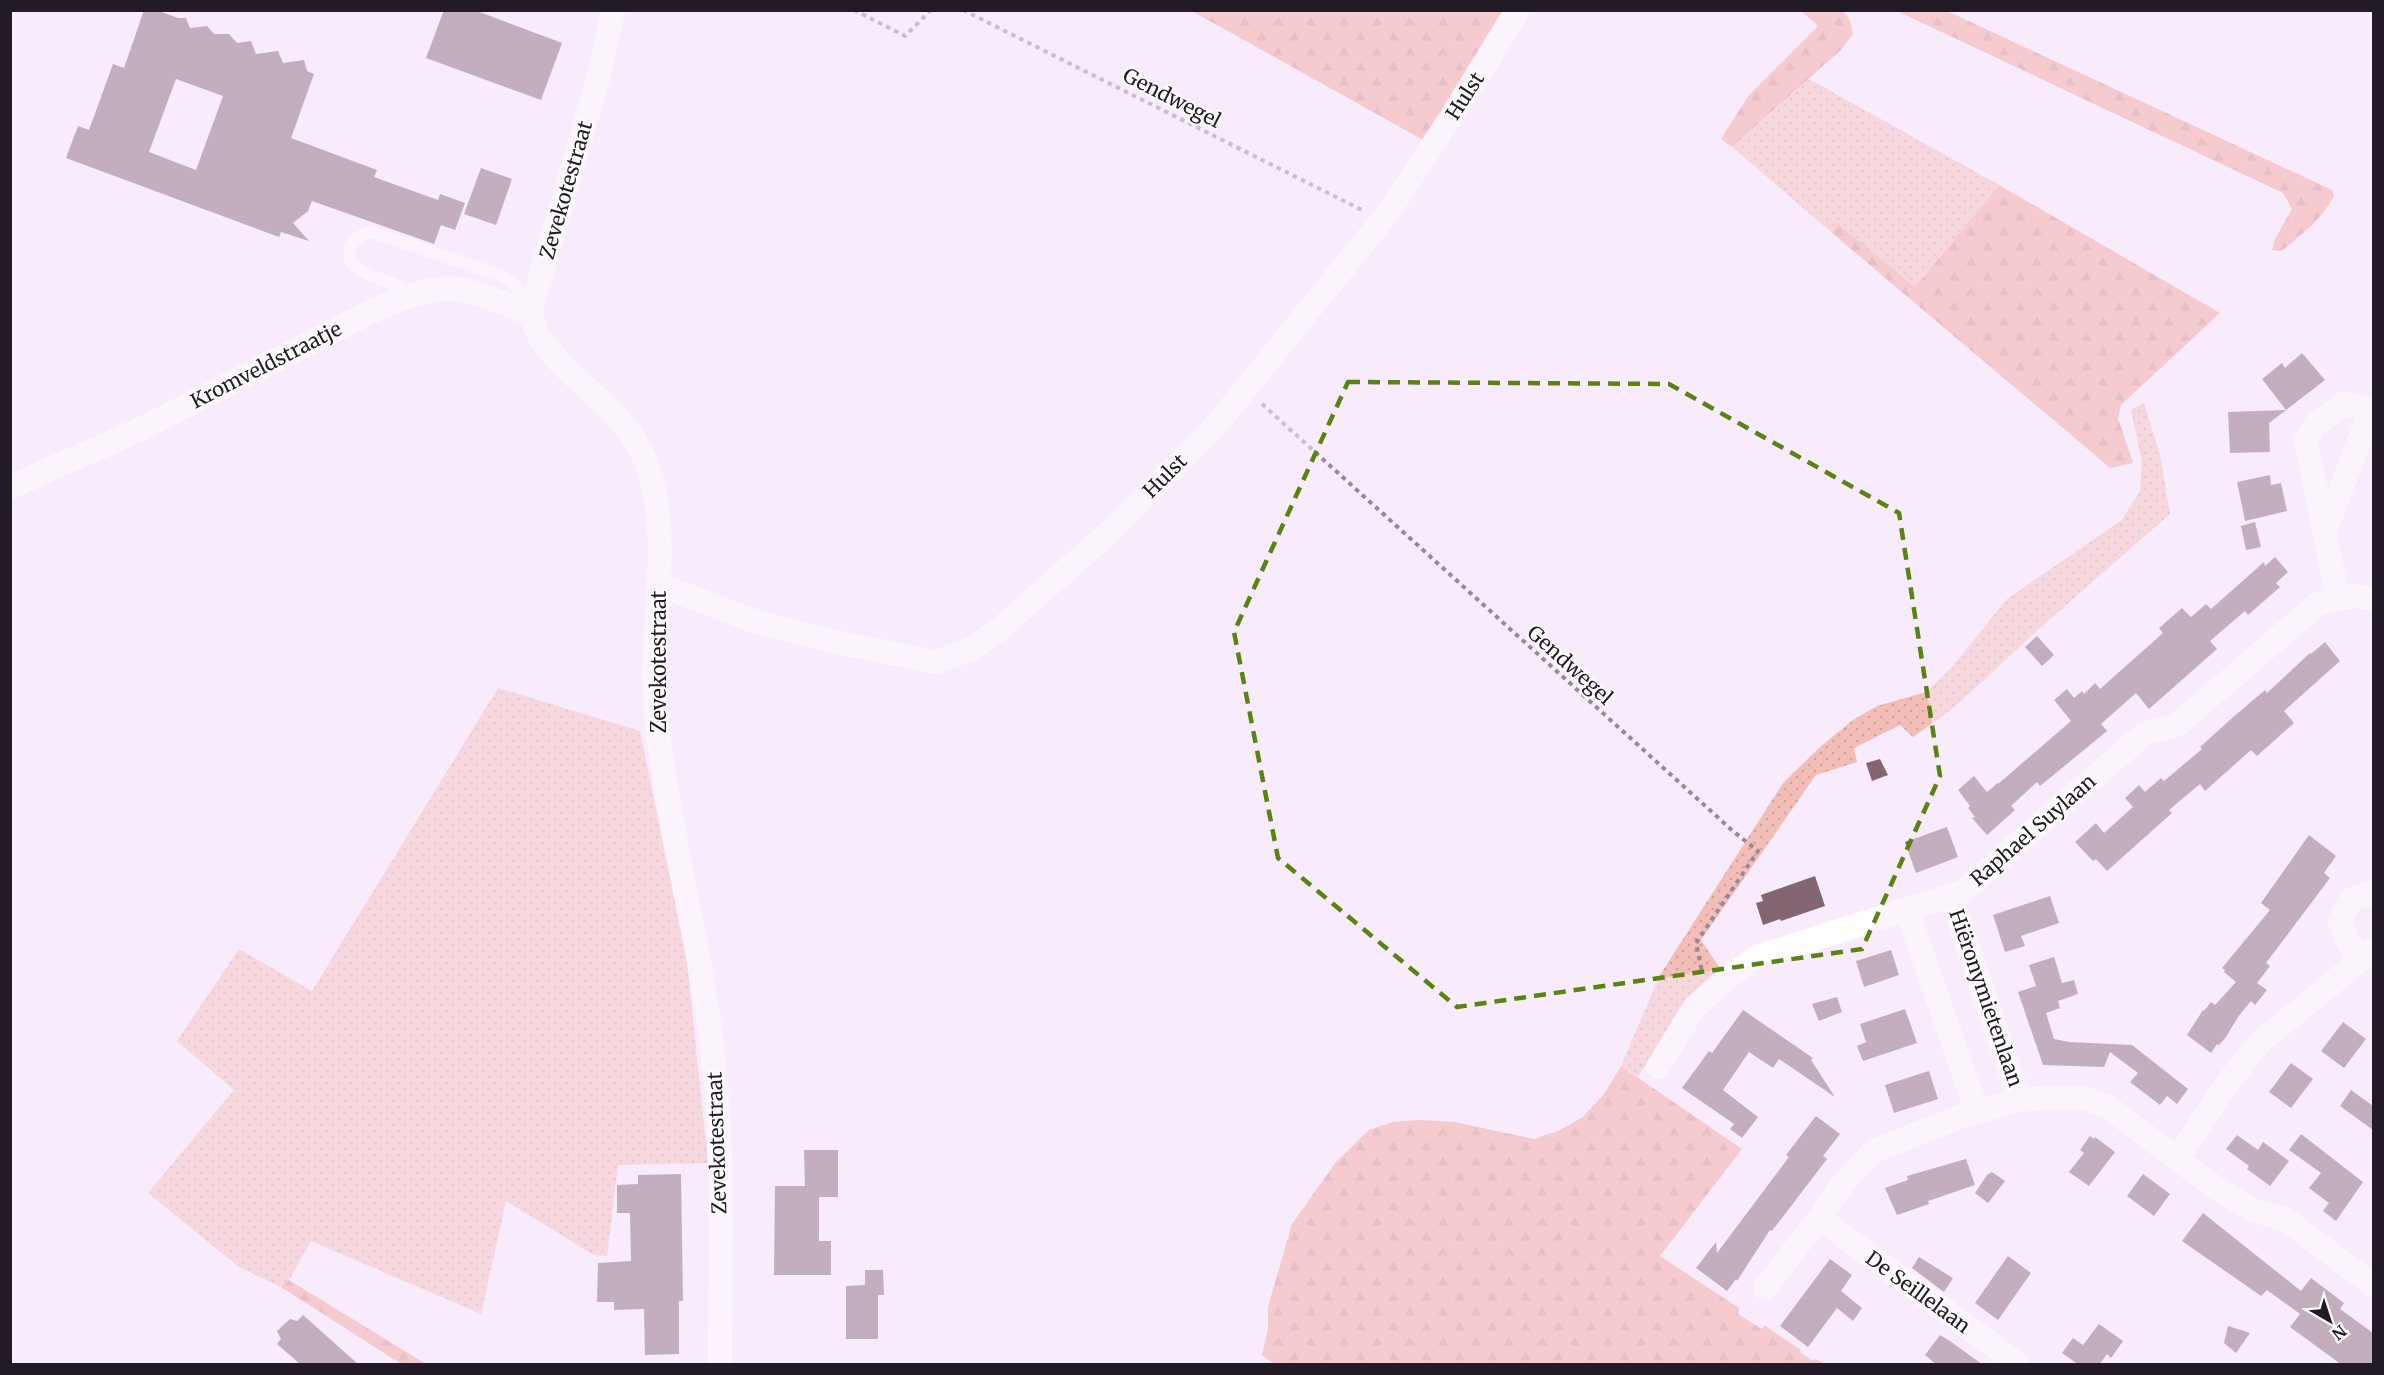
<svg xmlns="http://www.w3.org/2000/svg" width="2384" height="1375" font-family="Merriweather,serif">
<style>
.grass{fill:url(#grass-dots)}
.forest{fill:url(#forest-firs)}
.building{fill:#846572;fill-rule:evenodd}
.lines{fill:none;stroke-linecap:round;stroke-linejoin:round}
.path{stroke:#948a98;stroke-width:4;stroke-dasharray:4.5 4.5;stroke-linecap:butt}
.service{stroke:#fff;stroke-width:12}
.minor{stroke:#fff;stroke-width:24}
.marked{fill:none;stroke:#58840f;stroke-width:4.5;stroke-dasharray:12 8;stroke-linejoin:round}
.labels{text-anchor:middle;stroke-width:4.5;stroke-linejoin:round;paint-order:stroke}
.street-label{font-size:20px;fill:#221b25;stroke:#fefefe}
</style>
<defs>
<pattern id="grass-dots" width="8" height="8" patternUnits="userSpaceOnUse" patternTransform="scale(1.5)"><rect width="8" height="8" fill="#f4beb8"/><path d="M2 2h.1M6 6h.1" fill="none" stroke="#d1a39e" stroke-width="1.8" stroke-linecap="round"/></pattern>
<pattern id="forest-firs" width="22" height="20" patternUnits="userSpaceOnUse" patternTransform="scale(1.5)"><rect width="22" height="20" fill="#f3a49b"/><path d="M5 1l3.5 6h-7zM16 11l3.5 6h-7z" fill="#d08d85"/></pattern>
</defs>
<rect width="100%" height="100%" fill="#f8ebfc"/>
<!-- grass -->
<path class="grass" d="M1809 79 1999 185 1915 287 1837 224 1832 233 1732 147Z
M2144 403 2160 455 2170 514 2049 620 1951 710 1913 737 1900 725 1854 748 1857 762 1816 775 1701 940 1721 970 1677 1019 1638 1076 1621 1066 1660 975 1783 783 1820 747 1853 720 1877 706 1926 692 1953 666 2007 599 2122 520 2140 491 2142 461 2131 410Z
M498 688 640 731 687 962 708 1163 618 1165 607 1256 594 1255 506 1201 481 1314 311 1241 289 1280 281 1287 239 1267 148 1193 234 1090 177 1041 239 949 312 991Z"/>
<!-- forest -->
<path class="forest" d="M1192 11H1502L1423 140Z
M1801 11H1844L1850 21 1853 34 1841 50 1732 147 1721 139 1749 95 1818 26Z
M1897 11H1947L2332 190 2334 196C2321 220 2302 235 2281 251L2272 250 2275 239 2292 209 2283 193Z
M1999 185 2220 313 2121 405 2118 418 2133 463 2110 468 1832 233 1837 223 1915 287Z
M1621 1066 1742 1149 1660 1256 1739 1308 1738 1314 1762 1329 1764 1325 1801 1350 1800 1352 1813 1361 1815 1359 1825 1364H1274L1262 1355 1268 1329V1307L1292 1224 1336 1162 1369 1130 1393 1122 1419 1120 1455 1122 1534 1139 1558 1131 1583 1117 1604 1094Z
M289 1280 426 1364H401L281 1287Z"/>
<!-- building -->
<path class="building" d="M144 10H156L178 18H186L190 28 207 26 214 34H229L237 43 251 41 256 54 278 51 283 63 304 60 307 71 314 74 291 138 377 170 374 177 438 200 440 194 465 203 455 230 441 225 434 244 312 201 308 211 293 223 309 241 281 232 279 237 66 158 78 126 89 130 113 64 124 68ZM176 79 223 96 196 170 149 152Z
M444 10H474L562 43 541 100 426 58Z
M481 168 512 179 496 225 464 214Z
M2302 353 2325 380 2286 410 2262 379 2282 363 2285 368Z
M2286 410 2269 423 2270 452 2230 453 2228 412Z
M2270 475 2271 485 2281 483 2287 511 2245 521 2237 482Z
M2255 522 2261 547 2246 550 2241 526Z
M2275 557 2288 572 2276 583 2280 587 2248 615 2245 611 2210 641 2217 649 2149 709 2136 693 2101 724 2107 731 2040 786 2037 782 2011 806 2015 810 1987 835 1972 818 1975 817 1968 808 1970 806 1958 790 1974 776 1987 792 1999 782 1998 784 2071 721 2054 700 2067 689 2074 698 2082 691 2084 694 2095 683 2100 689 2163 633 2159 628 2182 608 2191 617 2206 604 2211 609 2264 562 2265 566Z
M2037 636 2054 655 2042 666 2025 647Z
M2325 642 2340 661 2284 711 2294 723 2257 756 2251 750 2205 791 2200 784 2169 810 2172 813 2107 871 2096 859 2093 861 2075 842 2096 823 2104 833 2133 807 2125 798 2139 785 2145 792 2161 778 2164 781 2202 749 2200 747 2231 719 2265 690 2267 693 2310 653 2311 654Z
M1880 759 1888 775 1872 781 1866 763Z
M1947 827 1958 857 1916 873 1905 842Z
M2309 835 2336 856 2324 873 2330 878 2266 963 2270 966 2257 983 2267 990 2255 1005 2251 1001 2238 1017 2226 1037 2219 1045 2217 1044 2211 1053 2187 1035 2203 1010 2204 1011 2211 1002 2215 1005 2236 982 2224 972 2225 970 2222 968 2270 910 2261 903Z
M1815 876 1825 906 1781 921 1780 919 1763 925 1756 903 1763 901 1761 895Z
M2050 896 2059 923 2021 936 2025 946 2005 952 1993 915Z
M1891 950 1899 975 1864 987 1856 961Z
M2054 957 2062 983 2074 980 2078 994 2058 1001 2060 1008 2046 1013 2054 1039 2069 1042 2132 1045 2188 1089 2177 1104 2167 1096 2160 1105 2130 1082 2138 1073 2110 1052 2104 1067 2043 1065 2018 992 2036 986 2029 965Z
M1837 997 1842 1012 1819 1021 1812 1004Z
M1905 1009 1917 1043 1863 1061 1857 1046 1866 1042 1860 1024Z
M1743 1010 1813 1058 1811 1060 1835 1097 1779 1059 1773 1068 1749 1052 1723 1090 1758 1117 1742 1138 1730 1129 1734 1124 1682 1088 1709 1051 1712 1053Z
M2343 1022 2366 1039 2344 1068 2321 1051Z
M2291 1063 2313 1079 2291 1108 2269 1092Z
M1929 1071 1938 1099 1894 1113 1885 1085Z
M2351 1090 2373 1106V1130L2340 1106Z
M1816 1116 1840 1134 1823 1156 1827 1159 1772 1231 1770 1230 1737 1281 1736 1279 1727 1291 1696 1268 1716 1242 1717 1253 1789 1157 1786 1155Z
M2301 1134 2363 1182 2336 1221 2323 1211 2329 1203 2309 1188 2321 1173 2289 1150Z
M2237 1135 2258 1150 2263 1142 2289 1161 2270 1186 2247 1169 2249 1166 2226 1149Z
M2090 1136 2094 1139 2095 1137 2115 1152 2089 1186 2069 1172 2084 1153 2080 1150Z
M804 1150H838V1197H819V1241H831V1275H774L775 1186H805Z
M1966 1159 1975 1185 1928 1201 1929 1204 1897 1215 1885 1188 1908 1180 1907 1176Z
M1992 1172 2005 1181 1988 1203 1975 1193 1987 1175Z
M681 1174 683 1301H679V1354L645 1355 644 1309 614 1310V1302H597L598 1263 631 1261 630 1213H617V1185L638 1184V1175Z
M2143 1174 2170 1194 2154 1216 2127 1196Z
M2203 1213 2301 1291 2311 1278 2344 1303 2340 1309 2373 1333V1365H2342L2290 1327 2300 1314 2267 1290 2261 1296 2182 1241Z
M2008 1256 2031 1273 1998 1320 1975 1303Z
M1919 1257 1953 1278 1944 1292 1912 1268Z
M1830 1259 1852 1275 1841 1291 1862 1308 1853 1321 1837 1308 1808 1347 1780 1326Z
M865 1270H883L884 1295H878V1339H846V1286L865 1285Z
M303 1315 359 1365H301L277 1344 281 1339 277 1331 290 1319 297 1321Z
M2099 1324 2123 1341 2111 1358 2107 1354 2099 1365H2079L2062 1353 2073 1338 2083 1345Z
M2228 1326 2250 1333 2236 1353 2224 1343Z
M1940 1335 1950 1341 1983 1365H1937L1925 1355Z"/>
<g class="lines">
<!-- path -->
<path class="path" d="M854 10 905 36 931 10
M963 10 1364 211
M1262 404 1734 832 1758 851 1696 943 1702 972"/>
<!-- service -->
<path class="service" d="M410 296C406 293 403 289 399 287 385 278 343 273 350 249 353 239 362 234 372 232L503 276 516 286 529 312"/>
<!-- minor -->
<path class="minor" d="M613 10 600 72 530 313C533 322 536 331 541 339 573 387 630 410 649 470 673 548 648 631 656 712 667 823 698 933 712 1044 725 1150 720 1258 720 1364
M10 487 141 429 370 312C399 300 432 284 464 290 486 295 509 306 530 313
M2325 531 2371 410 2345 403 2316 424 2306 441 2338 599
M658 590H673L754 621 831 641 936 662 974 648 1003 626 1114 528 1212 430 1387 214 1479 75 1518 10
M1951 896 2020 1100
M1907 910 1977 1112
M2363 958 2348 942 2340 921 2350 900 2370 893 2374 896
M1658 1067 1694 1008 1727 978 1760 956 1962 892 2144 734 2177 725 2319 603 2354 596 2374 599
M2177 1159 2229 1081 2259 1043 2374 949
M1819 1218 2018 1364
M1765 1288 1819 1218 1844 1182 1874 1151 1965 1115 2020 1100 2044 1098H2084L2108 1107 2216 1188 2253 1210 2286 1220 2374 1286"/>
</g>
<!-- marked area -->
<path d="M0 0H2384V1375H0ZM1348 382 1669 384 1899 513 1940 776 1862 949 1457 1007 1278 858 1234 632Z" fill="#f8ebfc" fill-opacity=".55" fill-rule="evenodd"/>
<path class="marked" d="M1348 382 1669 384 1899 513 1940 776 1862 949 1457 1007 1278 858 1234 632Z"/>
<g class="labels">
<!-- street labels -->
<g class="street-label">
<text transform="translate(1465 96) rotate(-57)" y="7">Hulst</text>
<text transform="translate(1172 98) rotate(27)" y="7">Gendwegel</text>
<text transform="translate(566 190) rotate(-74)" y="7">Zevekotestraat</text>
<text transform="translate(266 365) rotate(-27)" y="7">Kromveldstraatje</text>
<text transform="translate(1165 476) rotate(-45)" y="7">Hulst</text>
<text transform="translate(659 662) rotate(-90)" y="7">Zevekotestraat</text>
<text transform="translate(1570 665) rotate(42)" y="7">Gendwegel</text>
<text transform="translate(2033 830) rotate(-41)" y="7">Raphael Suylaan</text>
<text transform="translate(1986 998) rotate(71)" y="7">Hiëronymietenlaan</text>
<text transform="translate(717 1143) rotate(-92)" y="7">Zevekotestraat</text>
<text transform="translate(1918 1292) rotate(36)" y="7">De Seillelaan</text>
</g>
</g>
<!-- border -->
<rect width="2384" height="1375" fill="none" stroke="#221b25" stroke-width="24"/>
<!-- north arrow -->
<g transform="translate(2330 1321) rotate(141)" stroke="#fefefe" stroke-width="4.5" paint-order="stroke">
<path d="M0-4.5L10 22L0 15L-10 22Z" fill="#221b25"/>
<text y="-9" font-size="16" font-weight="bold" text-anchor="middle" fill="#221b25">N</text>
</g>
</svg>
